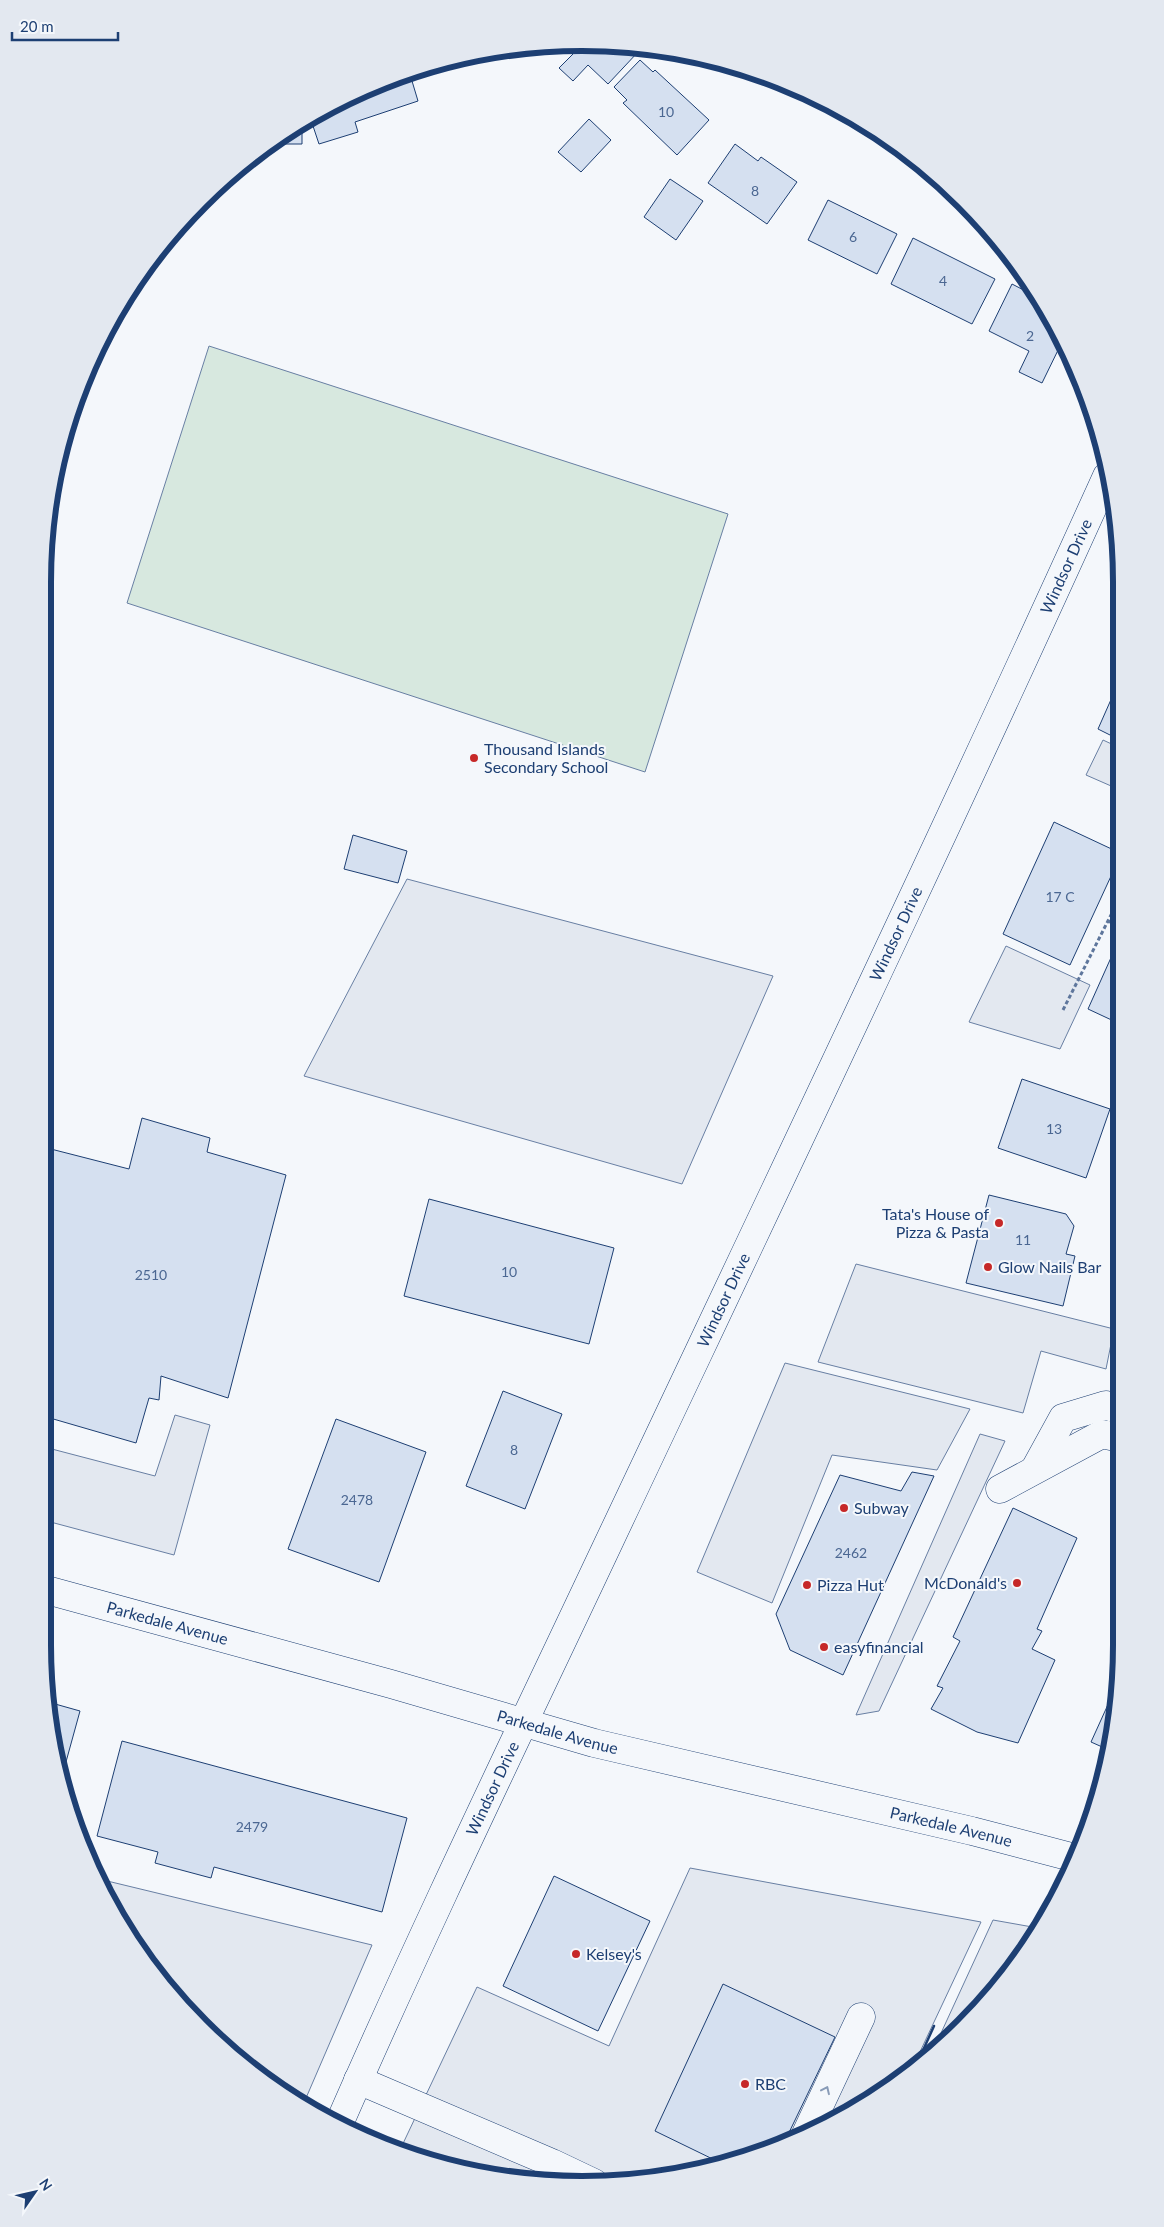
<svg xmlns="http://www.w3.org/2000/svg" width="1164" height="2227" font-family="Lato,sans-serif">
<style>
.green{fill:#d7e8df;stroke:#687fa3}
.parking{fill:#e3e8f0;stroke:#687fa3}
.building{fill:#d5e0f0;stroke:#1d3f73}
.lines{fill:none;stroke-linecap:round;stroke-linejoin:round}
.minor-casing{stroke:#1d3f73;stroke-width:29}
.major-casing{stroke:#1d3f73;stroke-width:29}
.path{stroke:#5e769c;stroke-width:3;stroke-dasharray:4 2.5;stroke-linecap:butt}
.minor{stroke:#f4f7fb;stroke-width:28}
.major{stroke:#f4f7fb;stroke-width:28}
.wall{stroke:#1d3f73;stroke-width:2.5}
.oneway{stroke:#889bb7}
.poi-dot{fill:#c62828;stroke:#f4f7fb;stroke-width:2}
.labels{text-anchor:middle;stroke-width:4;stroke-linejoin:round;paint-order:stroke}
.number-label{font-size:14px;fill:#4b6792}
.street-label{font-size:16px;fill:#1d3f73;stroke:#f4f7fb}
.poi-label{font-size:16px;fill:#1d3f73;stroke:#f4f7fb;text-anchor:start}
.rim{fill:none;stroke:#1d3f73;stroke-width:6}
</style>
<rect width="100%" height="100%" fill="#f4f7fb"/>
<!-- green -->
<path class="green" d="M209 346 728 514 645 772 127 603Z"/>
<!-- parking -->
<path class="parking" d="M1103 740 1118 747V789L1086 775Z
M407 879 773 976 682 1184 304 1076Z
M1006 946 1090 985 1060 1049 969 1022Z
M856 1264 1114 1329 1106 1369 1041 1351 1023 1413 818 1362Z
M785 1363 970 1409 937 1470 832 1455 772 1603 697 1572Z
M175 1415 210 1425 174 1555 43 1520V1471L48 1448 155 1476Z
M980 1434 1005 1441 879 1711 856 1715Z
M690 1868 981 1922 911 2071 881 2094 789 2143 721 2166 618 2183H546L443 2166 399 2152 477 1987 609 2046Z
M99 1879 372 1945 303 2105 283 2094 226 2050 154 1974 115 1914Z
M993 1920 1038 1928 1010 1974 930 2057Z"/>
<!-- building -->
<path class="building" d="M618 44 632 46 638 52 608 84 588 65 573 81 559 68 575 52 567 45Z
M539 46H556L547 54Z
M640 60 653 72 655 70 709 120 677 155 623 103 627 100 614 87Z
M409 71 418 101 355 122 358 132 319 144 310 117Z
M589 119 611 140 581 172 558 152Z
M302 122V144H271Z
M735 144 758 161 761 157 797 182 767 224 708 183Z
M670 179 703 201 676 240 644 217Z
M828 200 897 234 877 274 808 240Z
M913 238 995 279 972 324 891 284Z
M1012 284 1039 298 1062 342 1042 383 1019 372 1029 351 989 331Z
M1117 686 1118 739 1098 729Z
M1054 822 1118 852V861L1070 965 1003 934Z
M353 835 407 851 398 883 344 869Z
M1118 942V1023L1088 1009Z
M1022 1079 1110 1109 1086 1178 998 1148Z
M142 1118 210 1138 207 1152 286 1175 228 1398 161 1376 159 1400 149 1398 136 1443 43 1416V1147L129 1169Z
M989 1195 1066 1214 1074 1226 1066 1254 1075 1256 1063 1306 966 1283Z
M429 1199 614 1248 589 1344 404 1296Z
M503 1391 562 1414 525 1509 466 1486Z
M336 1419 426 1452 379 1582 288 1549Z
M912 1472 934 1476 843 1675 790 1650 776 1614 840 1475 901 1491Z
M1013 1508 1077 1538 1037 1629 1042 1631 1032 1649 1055 1660 1018 1743 977 1732 931 1709 943 1688 937 1686 960 1641 953 1637Z
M1120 1678V1680L1109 1750 1091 1742Z
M48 1702 80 1711 61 1780 53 1750Z
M122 1741 407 1818 382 1912 214 1867 211 1878 155 1863 158 1852 97 1836Z
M554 1876 650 1921 598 2031 503 1986Z
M723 1984 835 2037 783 2145 725 2165 655 2131Z"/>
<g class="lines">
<!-- minor casing -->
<g class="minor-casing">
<g id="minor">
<path d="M1035 1469 1063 1418 1106 1405 1120 1411"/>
<path d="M1000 1489 1102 1434 1120 1438"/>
<path d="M358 2080 552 2163 594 2183"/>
<path id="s1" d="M339 2124C424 1929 517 1737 608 1544 776 1188 945 834 1107 476"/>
<path d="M806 2134 861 2017"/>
</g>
</g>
<!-- major casing -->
<g class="major-casing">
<g id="major">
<path id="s2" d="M43 1589 391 1684 594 1743 972 1831 1075 1858"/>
</g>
</g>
<!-- path -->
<path class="path" d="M1108 921 1118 925
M1063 1010 1118 901"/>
<!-- minor -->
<use href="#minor" class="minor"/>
<!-- major -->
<use href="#major" class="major"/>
<!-- wall -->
<path class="wall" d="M915 2068 934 2026"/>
</g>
<!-- one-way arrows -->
<defs><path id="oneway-chevron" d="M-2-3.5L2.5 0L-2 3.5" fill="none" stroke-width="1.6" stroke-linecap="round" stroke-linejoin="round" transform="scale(1.25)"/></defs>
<use class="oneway" href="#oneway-chevron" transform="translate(826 2090) rotate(-65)"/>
<!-- markers -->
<g class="poi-dot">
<circle cx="474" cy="758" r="5"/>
<circle cx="999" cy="1223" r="5"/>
<circle cx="988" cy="1267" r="5"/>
<circle cx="844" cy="1508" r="5"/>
<circle cx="1017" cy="1583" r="5"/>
<circle cx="807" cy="1585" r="5"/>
<circle cx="824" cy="1647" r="5"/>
<circle cx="576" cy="1954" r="5"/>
<circle cx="745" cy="2084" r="5"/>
</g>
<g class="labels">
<!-- number labels -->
<g class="number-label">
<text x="666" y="117">10</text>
<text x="755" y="196">8</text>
<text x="853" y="242">6</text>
<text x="943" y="286">4</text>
<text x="1030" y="341">2</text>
<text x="1060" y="902">17 C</text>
<text x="1054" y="1134">13</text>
<text x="1023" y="1245">11</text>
<text x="509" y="1277">10</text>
<text x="151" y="1280">2510</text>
<text x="514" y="1455">8</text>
<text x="357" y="1505">2478</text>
<text x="851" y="1558">2462</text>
<text x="252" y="1832">2479</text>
</g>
<!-- street labels -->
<g class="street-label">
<text dy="6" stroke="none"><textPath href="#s1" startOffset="1719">Windsor Drive</textPath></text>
<text dy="6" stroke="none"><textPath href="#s1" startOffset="1314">Windsor Drive</textPath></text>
<text dy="6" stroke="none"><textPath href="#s1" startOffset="909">Windsor Drive</textPath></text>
<text dy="6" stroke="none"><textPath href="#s2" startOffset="129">Parkedale Avenue</textPath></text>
<text dy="6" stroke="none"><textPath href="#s2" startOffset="534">Parkedale Avenue</textPath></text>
<text dy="6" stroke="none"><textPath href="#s1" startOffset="369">Windsor Drive</textPath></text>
<text dy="6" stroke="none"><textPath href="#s2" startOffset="939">Parkedale Avenue</textPath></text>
</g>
<!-- poi labels -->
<g class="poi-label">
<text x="484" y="755">Thousand Islands<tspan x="484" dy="18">Secondary School</tspan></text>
<text x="989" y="1220" text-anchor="end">Tata's House of<tspan x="989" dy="18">Pizza &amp; Pasta</tspan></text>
<text x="998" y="1273">Glow Nails Bar</text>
<text x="854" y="1514">Subway</text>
<text x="1007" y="1589" text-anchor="end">McDonald's</text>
<text x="817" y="1591">Pizza Hut</text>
<text x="834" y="1653">easyfinancial</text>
<text x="586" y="1960">Kelsey's</text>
<text x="755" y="2090">RBC</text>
</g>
</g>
<!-- crop -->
<path d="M0 0H1164V2227H0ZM582 51H582A531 531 0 0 1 1113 582V1645A531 531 0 0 1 582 2176H582A531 531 0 0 1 51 1645V582A531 531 0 0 1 582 51Z" fill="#e3e8f0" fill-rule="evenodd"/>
<path class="rim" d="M582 51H582A531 531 0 0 1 1113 582V1645A531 531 0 0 1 582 2176H582A531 531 0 0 1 51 1645V582A531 531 0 0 1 582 51Z"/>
<!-- north arrow -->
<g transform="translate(35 2192) rotate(56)" stroke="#f4f7fb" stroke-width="4" paint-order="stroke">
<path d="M0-4L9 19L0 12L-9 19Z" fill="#1d3f73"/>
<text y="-8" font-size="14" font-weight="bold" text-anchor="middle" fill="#1d3f73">N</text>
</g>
<!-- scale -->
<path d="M12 32v8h106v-8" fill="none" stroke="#1d3f73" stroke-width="2.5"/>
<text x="20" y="32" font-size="15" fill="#1d3f73" stroke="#f4f7fb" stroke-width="4" paint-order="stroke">20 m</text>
</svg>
